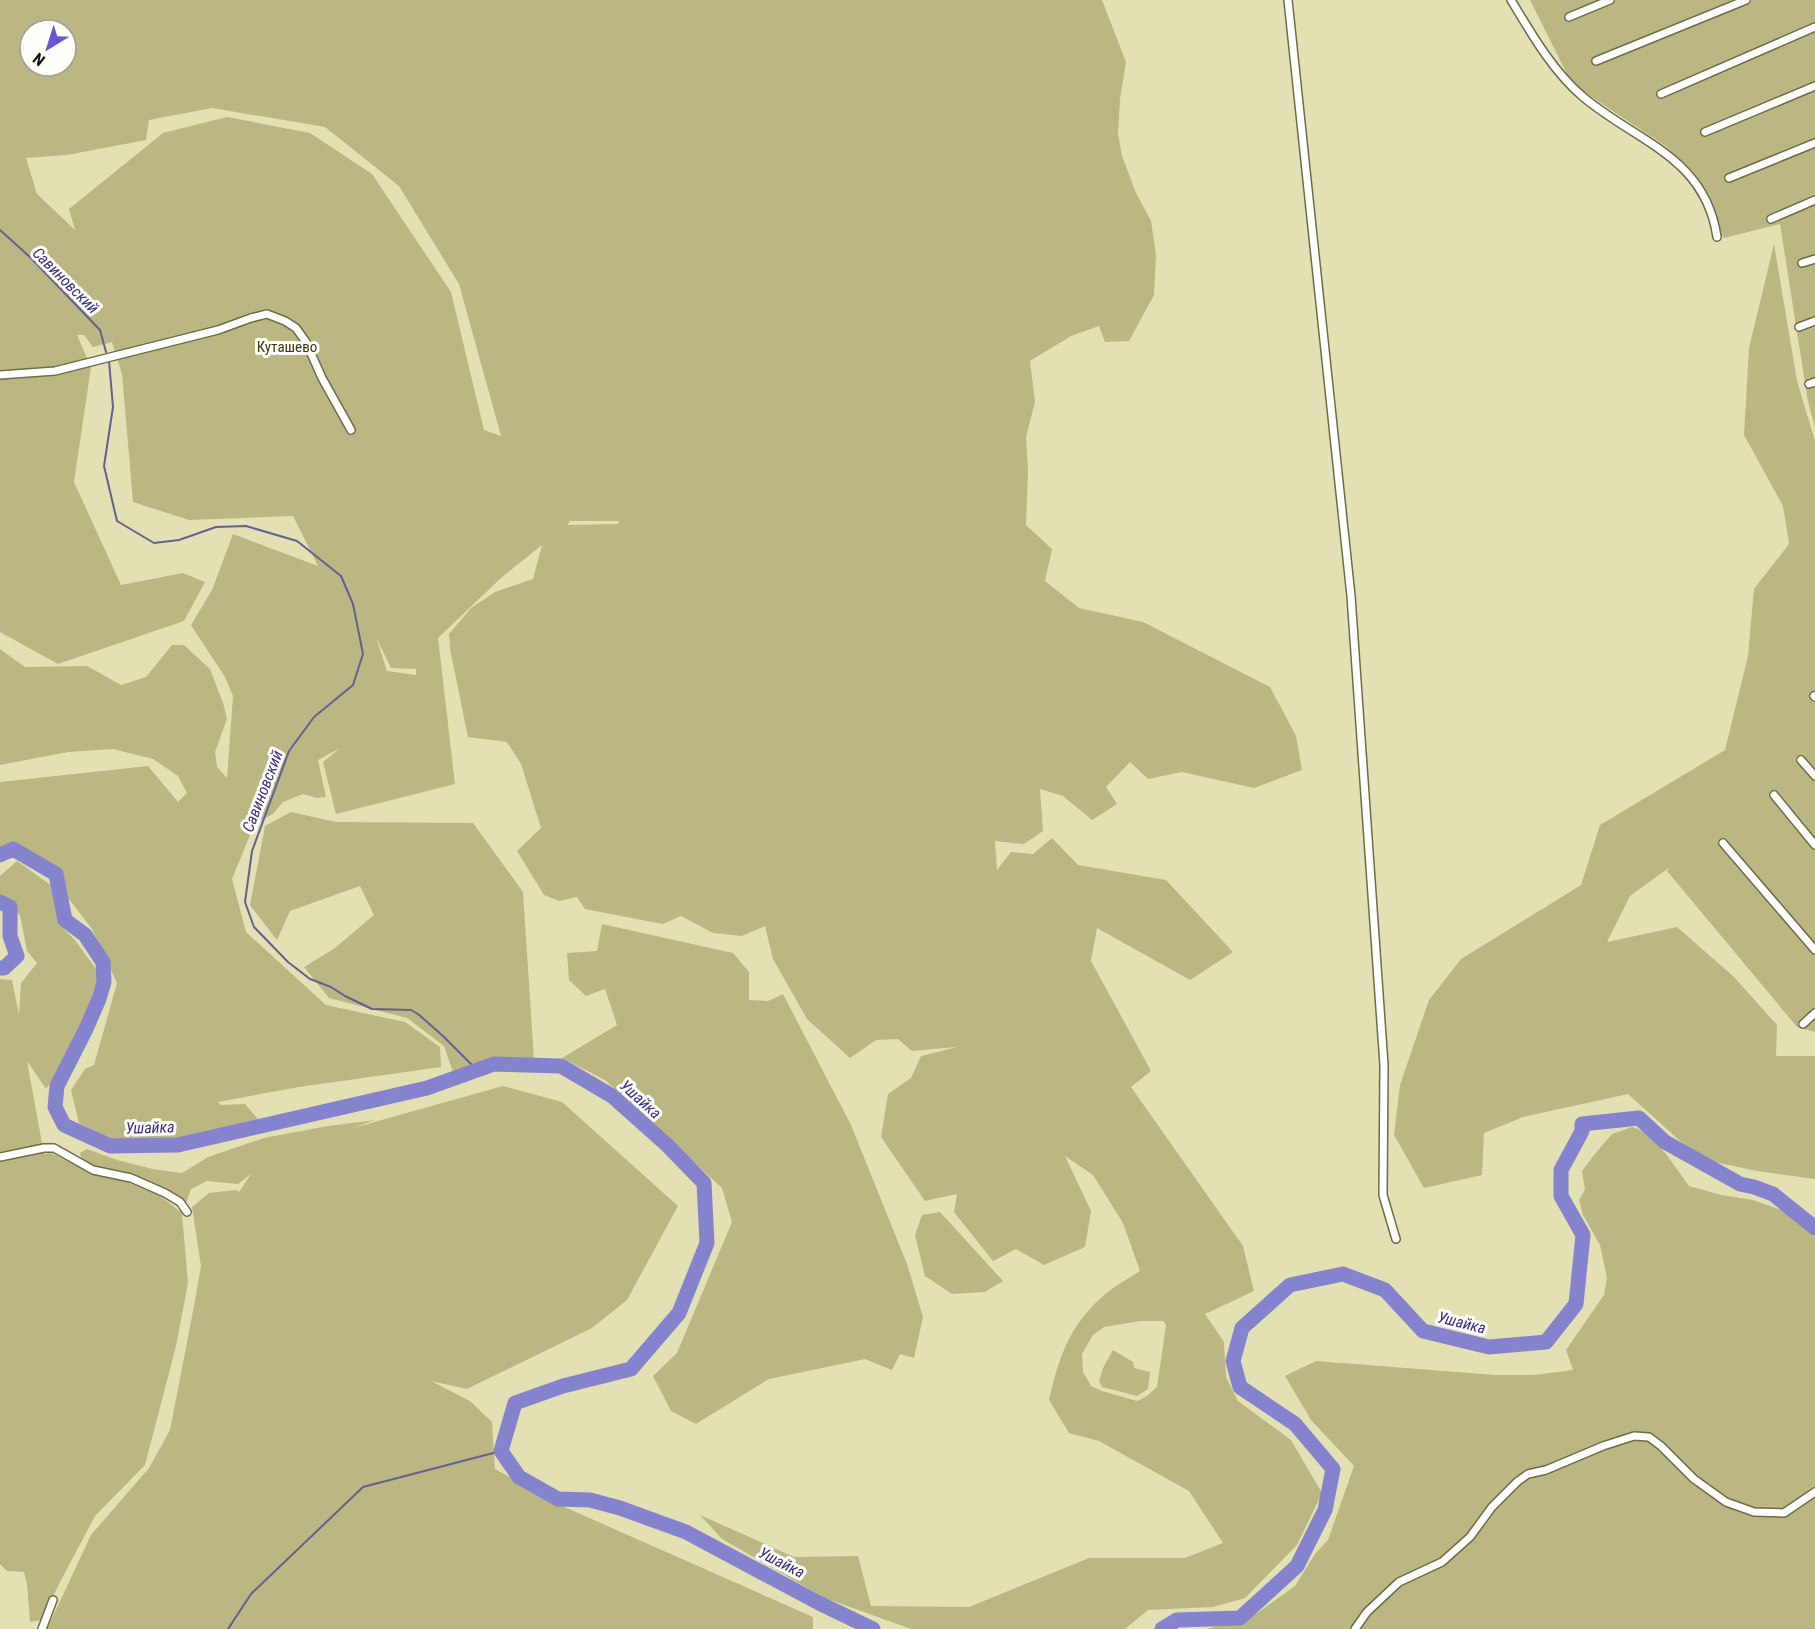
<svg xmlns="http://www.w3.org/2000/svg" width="1815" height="1629" font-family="'Roboto Condensed',sans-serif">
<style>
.green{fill:#bbb782;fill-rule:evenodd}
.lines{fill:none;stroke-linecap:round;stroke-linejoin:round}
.stream{stroke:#626090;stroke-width:2}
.river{stroke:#8583cd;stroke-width:15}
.minor-casing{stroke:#6f6c44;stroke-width:10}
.minor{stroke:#fff;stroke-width:7}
.labels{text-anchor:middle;stroke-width:6;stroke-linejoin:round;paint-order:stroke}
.park-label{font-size:15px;fill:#3c3813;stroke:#fffefa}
.water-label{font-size:16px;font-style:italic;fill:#3c2f87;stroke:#fffefa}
</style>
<rect width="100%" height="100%" fill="#e3e0b4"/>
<!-- green -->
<path class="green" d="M0 0H1102L1126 62 1120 99 1118 134 1122 156 1136 193 1151 221 1156 255 1154 295 1129 341 1105 342 1099 326 1071 336 1030 361 1035 402 1026 437 1028 470 1026 525 1052 549 1045 581 1079 608 1143 622 1270 687 1296 736 1302 770 1254 788 1182 772 1148 779 1130 762 1106 787 1117 804 1092 820 1063 796 1040 789 1043 831 1024 844 995 841 997 870 1011 852 1033 854 1052 838 1078 865 1166 880 1233 952 1190 980 1097 928 1091 961 1151 1071 1131 1087 1243 1246 1254 1291 1205 1314 1224 1342 1226 1377 1238 1401 1291 1440 1322 1493 1297 1545 1245 1598 1213 1607 1148 1610 1125 1629H911L825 1598 722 1539 700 1515 794 1557 858 1556 871 1606 969 1607 1089 1558H1185L1223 1543 1189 1491 1099 1441 1069 1433 1049 1400C1058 1360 1069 1326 1101 1298 1112 1287 1127 1280 1140 1271L1123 1223 1093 1175 1065 1156 1091 1211 1085 1247 1044 1265 1016 1249 993 1261 954 1212 957 1194 925 1201 881 1137 888 1094 911 1078 921 1056 957 1047 912 1051 898 1039 876 1040 850 1058 807 1019 773 959 765 926 742 936 713 933 681 916 663 924 585 909 577 897 559 901 544 895 517 851 541 828 521 764 507 742 468 737 450 649 449 634 471 608 495 592 533 579 542 545 501 578 438 638 455 784 336 814 323 762 340 748 318 760 326 797 317 798 303 794 283 802 273 814 261 820 257 818 232 879 246 932 326 1005 405 1022 440 1047 441 1067 299 1087 218 1102 221 1105 245 1104 258 1119 184 1139 132 1140H110L79 1123 71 1090 85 1069 94 1065 117 983 92 929 38 859 0 855V782L148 766 178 802 187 793 178 776 153 759 113 749 68 752 0 765V649L25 667 87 666 121 685 146 677 172 645H184L210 669 223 703 227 719 215 752 217 767 227 778 233 696 225 677 191 625 212 590 233 534 318 566 293 516 189 520 133 502 122 374 112 342 93 347 84 335H77L91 367 74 482 121 585 183 573 205 582 184 621 58 664 0 632ZM30 30H66V66H30ZM212 108 325 127 399 186 459 284 501 436 484 430 451 292 372 174 310 133 227 117 163 133 69 209 75 230 37 194 26 158 67 155 146 140 149 120ZM570 521H618L619 522 618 524 567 525ZM376 637 391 668 416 669V675L387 671ZM1140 1321H1163L1166 1325 1157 1387 1147 1396 1137 1401 1102 1391 1091 1386 1083 1372 1082 1354 1093 1335 1104 1327Z
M1530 0H1815V427L1808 402 1780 224 1724 238 1667 147 1572 84Z
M1774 244 1797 381 1815 441V1032L1797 1027 1667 871 1670 867 1630 896 1607 942 1677 927 1734 977 1777 1025 1776 1056H1815V1179L1757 1171 1700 1159 1628 1094 1523 1117 1484 1133 1482 1175 1424 1188 1394 1135 1400 1085 1429 1000 1461 959 1581 885 1600 825 1725 750 1748 656 1754 589 1789 544 1783 506 1744 435 1749 348Z
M291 812 336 822 473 823 523 892 534 1060 493 1057 453 1072 444 1046 407 1018 329 998 304 967 335 948 374 915 360 886 290 911 277 940 250 905 265 826Z
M17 861 52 886 60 925 75 940 99 973C86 1016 73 1053 46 1089L27 1061 44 1154 51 1153 78 1167 106 1174 159 1195 182 1213 188 1283 176 1346 145 1465 95 1516 58 1586 42 1620 30 1622 27 1584 24 1572 7 1571 0 1564V979L12 980 19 1015 21 983 37 963 27 951 20 915 0 898V876Z
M602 924 733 953 749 972V1000L768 1001 783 994 851 1125 907 1264 923 1317 914 1358 900 1354 892 1370 865 1359 769 1379 696 1424 671 1411 653 1376 677 1353 732 1222 722 1188 605 1080 562 1058 617 1025 605 989 586 996 569 980 567 953 597 951Z
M503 1086 562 1102 678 1206 627 1300 592 1328 467 1389 431 1381 470 1401 492 1422 495 1469 560 1505 813 1617V1629H47L91 1535 149 1468 170 1430 194 1306 201 1266 192 1207 209 1193 236 1190 239 1192 251 1174 238 1184 207 1181 191 1189 186 1203 173 1192 123 1171 97 1167 82 1160 80 1153 87 1149 117 1160 153 1169 182 1173 208 1157 264 1138 328 1126 375 1120 353 1128Z
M1632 1127 1648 1133 1666 1154 1689 1186 1721 1195 1753 1200 1787 1212 1815 1237V1629H1207L1215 1626 1234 1625 1256 1614 1295 1586 1315 1554 1328 1540 1354 1466 1311 1420 1285 1376 1316 1361 1495 1375H1534L1573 1370 1566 1350 1604 1295 1607 1278 1600 1245 1583 1215 1579 1200 1585 1190 1582 1171 1594 1155 1612 1134Z
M940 1212 1003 1281 985 1292 952 1294 925 1276 915 1235 922 1215Z
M1113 1350 1133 1362 1134 1368 1150 1372 1148 1389 1137 1396 1102 1387 1099 1381 1103 1368Z"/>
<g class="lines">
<!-- stream -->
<path class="stream" d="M0 230 31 258 100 330 106 352
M109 361 113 407 104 466 117 521 154 543 179 540 216 527 246 526 297 541 341 576 353 604 363 654 353 685 314 717 289 751 252 851 245 902 254 927 288 962 310 979 331 987 345 996 372 1009 411 1010 418 1014 443 1036 477 1070
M228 1629 251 1594 363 1487 501 1451"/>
<!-- river -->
<path class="river" d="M0 855 13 849 56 874 65 920 85 935 103 962 104 982 99 999 86 1029 57 1086 55 1107 64 1125 110 1146 178 1145 427 1088 494 1064 561 1066 612 1096 667 1145 704 1183 707 1243 679 1313 631 1369 563 1386 515 1403 501 1451 519 1477 558 1499 590 1500 620 1508 686 1532 819 1603 873 1629
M0 902 10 907V936L17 956 4 968H0
M1162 1629 1177 1620 1240 1618 1297 1566 1325 1510 1333 1469 1295 1424 1240 1387 1233 1361 1242 1328 1290 1285 1343 1274 1385 1290 1423 1331 1489 1347 1546 1342 1576 1304 1583 1235 1561 1196V1170L1582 1131V1124L1639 1118 1665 1142 1740 1184 1754 1187 1773 1194 1815 1228"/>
<!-- minor casing -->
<g class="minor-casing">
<path id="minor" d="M1288 0 1351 596 1384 1065 1383 1195 1396 1239
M1511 0C1531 33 1552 70 1582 96 1636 142 1705 156 1717 237
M1569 17 1610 0
M1596 61 1746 0
M1661 94 1815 27
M1705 132 1815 86
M1729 178 1815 143
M1771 219 1815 200
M1802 263 1815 259
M1799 327 1815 321
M0 375 55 371 218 330 251 318 267 314 285 321 296 328 306 342 322 378 351 430
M1809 384 1815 382
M1814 696 1815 697
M1801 760 1815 776
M1774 795 1815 845
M1723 843 1815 950
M1803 1024 1815 1013
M0 1157 44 1148H54L93 1170 131 1178 165 1193 180 1202 187 1212
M42 1629 53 1600
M1355 1629 1367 1612 1399 1582 1442 1562 1470 1537 1492 1507 1518 1481 1528 1474 1546 1470 1603 1446 1634 1436 1649 1437 1661 1446 1694 1479 1726 1502 1754 1512 1784 1513 1815 1492"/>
</g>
<!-- minor -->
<use href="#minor" class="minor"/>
</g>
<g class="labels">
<!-- park labels -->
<g class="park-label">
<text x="287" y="352">Куташево</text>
</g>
<!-- water labels -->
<g class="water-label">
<text transform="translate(66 280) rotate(45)" y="6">Савиновский</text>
<text transform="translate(262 791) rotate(-69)" y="6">Савиновский</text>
<text transform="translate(641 1099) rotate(42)" y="6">Ушайка</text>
<text transform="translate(150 1127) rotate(-2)" y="6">Ушайка</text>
<text transform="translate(1462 1322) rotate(14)" y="6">Ушайка</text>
<text transform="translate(782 1562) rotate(27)" y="6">Ушайка</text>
</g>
</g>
<!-- north arrow -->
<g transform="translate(48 48) rotate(218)"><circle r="28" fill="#fffefa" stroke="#a09f97" stroke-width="1.5"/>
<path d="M0-4.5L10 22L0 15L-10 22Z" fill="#6657d0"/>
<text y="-9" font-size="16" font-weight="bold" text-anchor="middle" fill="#121003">N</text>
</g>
</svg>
